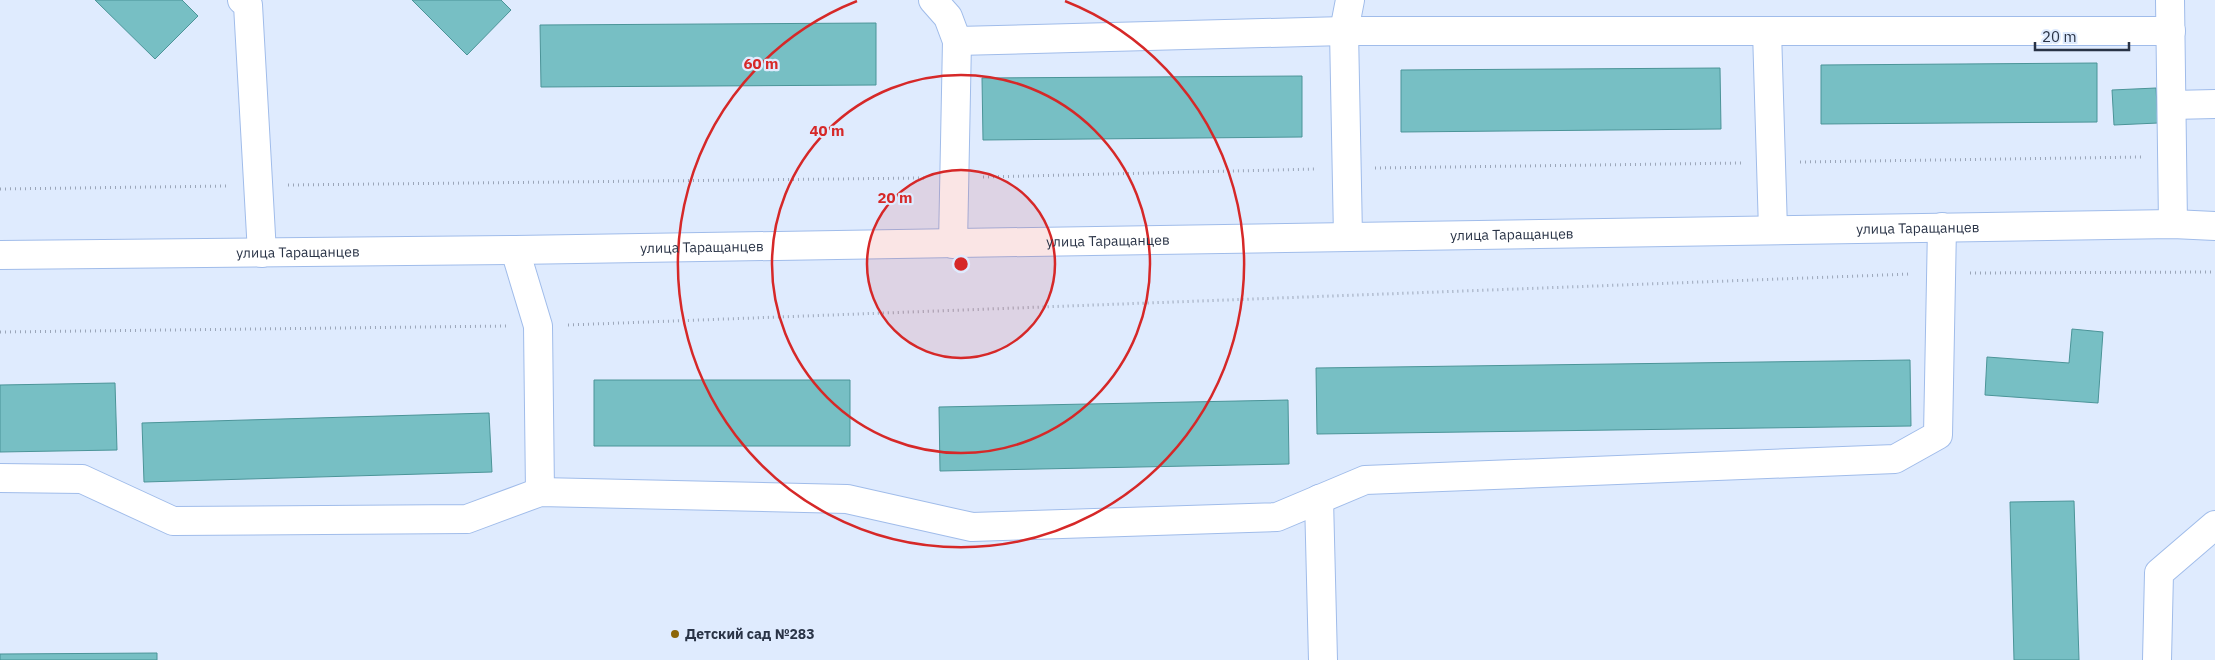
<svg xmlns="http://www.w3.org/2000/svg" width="2215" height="660" font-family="'IBM Plex Sans',sans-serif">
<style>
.building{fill:#77bfc4;stroke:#4b9498}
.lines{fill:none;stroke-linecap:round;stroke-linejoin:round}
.minor-casing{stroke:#a0bcea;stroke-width:30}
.path{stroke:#9ba6b9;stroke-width:3;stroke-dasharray:1 4;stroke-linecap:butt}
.minor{stroke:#fff;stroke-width:28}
.ring{fill:none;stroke:#d62828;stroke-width:2.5}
.poi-dot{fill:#8c6507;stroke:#dfebfe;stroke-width:2}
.labels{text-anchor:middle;stroke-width:4.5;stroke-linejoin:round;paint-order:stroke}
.street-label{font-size:14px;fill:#293346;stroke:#dfebfe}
.poi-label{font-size:14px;font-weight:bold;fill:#293346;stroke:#dfebfe;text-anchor:start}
.centre{fill:#d62828;stroke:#dfebfe;stroke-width:2.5}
.ring-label{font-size:15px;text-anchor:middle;font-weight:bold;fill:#d62828;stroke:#dfebfe;stroke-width:4.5;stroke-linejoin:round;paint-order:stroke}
</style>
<rect width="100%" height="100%" fill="#dfebfe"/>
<!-- building -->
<path class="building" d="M95 0H182L198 16 155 59Z
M412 0H501L511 10 467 55Z
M876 23V85L541 87 540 25Z
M2097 63V122L1821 124V65Z
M1720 68 1721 129 1401 132V70Z
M1302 76V137L983 140 982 78Z
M2156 88 2158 123 2114 125 2112 90Z
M2072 329 2103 332 2098 403 1985 395 1987 357 2069 363Z
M1910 360 1911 426 1317 434 1316 368Z
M594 380H850V446H594Z
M115 383 117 450 0 452V385Z
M1288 400 1289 464 940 471 939 407Z
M489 413 492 472 144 482 142 423Z
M2074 501 2079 660H2014L2010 502Z
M157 653V660H0V654Z"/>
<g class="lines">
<!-- minor casing -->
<g class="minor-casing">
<g id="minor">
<path d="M242 0 248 5 262 253"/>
<path d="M933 0 948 17 957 41 953 244"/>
<path d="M2170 0 2173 224"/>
<path d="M1767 31 1773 230"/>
<path d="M957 41 1344 31H2171"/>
<path d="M2172 105 2215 104"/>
<path d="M1348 237 1344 31 1350 0"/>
<path d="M515 250 538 326 540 492"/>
<path id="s1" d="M0 255 515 250 2173 224 2215 226"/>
<path d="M0 478 82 479 173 521 467 519 540 492 847 499 972 527 1277 517 1365 480 1895 459 1938 435 1942 227"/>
<path d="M1319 499 1323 660"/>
<path d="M2157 660 2159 573 2215 525"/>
</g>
</g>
<!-- path -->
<path class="path" d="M1800 162 2142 157
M1375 168 1742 163
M983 177 1317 169
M288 185 924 178
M0 189 229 186
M1970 273 2215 272
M568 325 1911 274
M0 332 507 326"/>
<!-- minor -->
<use href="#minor" class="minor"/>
</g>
<!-- distance rings -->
<circle cx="961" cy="264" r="94" fill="#d62828" fill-opacity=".12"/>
<g class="ring">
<circle cx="961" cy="264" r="94"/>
<circle cx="961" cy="264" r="189"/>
<path d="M1065 1A283 283 0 1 1 857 1"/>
</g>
<!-- markers -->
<circle class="poi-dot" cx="675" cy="634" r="5"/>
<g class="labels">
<!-- street labels -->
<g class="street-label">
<text dy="5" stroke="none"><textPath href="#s1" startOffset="1918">улица Таращанцев</textPath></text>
<text dy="5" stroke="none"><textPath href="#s1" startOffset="1512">улица Таращанцев</textPath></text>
<text dy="5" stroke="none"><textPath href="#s1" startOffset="1108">улица Таращанцев</textPath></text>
<text dy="5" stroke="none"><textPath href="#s1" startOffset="702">улица Таращанцев</textPath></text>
<text dy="5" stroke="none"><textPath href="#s1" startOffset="298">улица Таращанцев</textPath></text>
</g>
<!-- poi labels -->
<g class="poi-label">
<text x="685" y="639">Детский сад №283</text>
</g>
</g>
<circle cx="961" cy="264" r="8" class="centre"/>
<g class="ring-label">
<text x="761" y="69">60 m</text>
<text x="827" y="136">40 m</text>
<text x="895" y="203">20 m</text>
</g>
<!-- scale -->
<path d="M2035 42v8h94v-8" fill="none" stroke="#293346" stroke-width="2.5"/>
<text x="2042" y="42" font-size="15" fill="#293346" stroke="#dfebfe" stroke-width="4" paint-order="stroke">20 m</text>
</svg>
